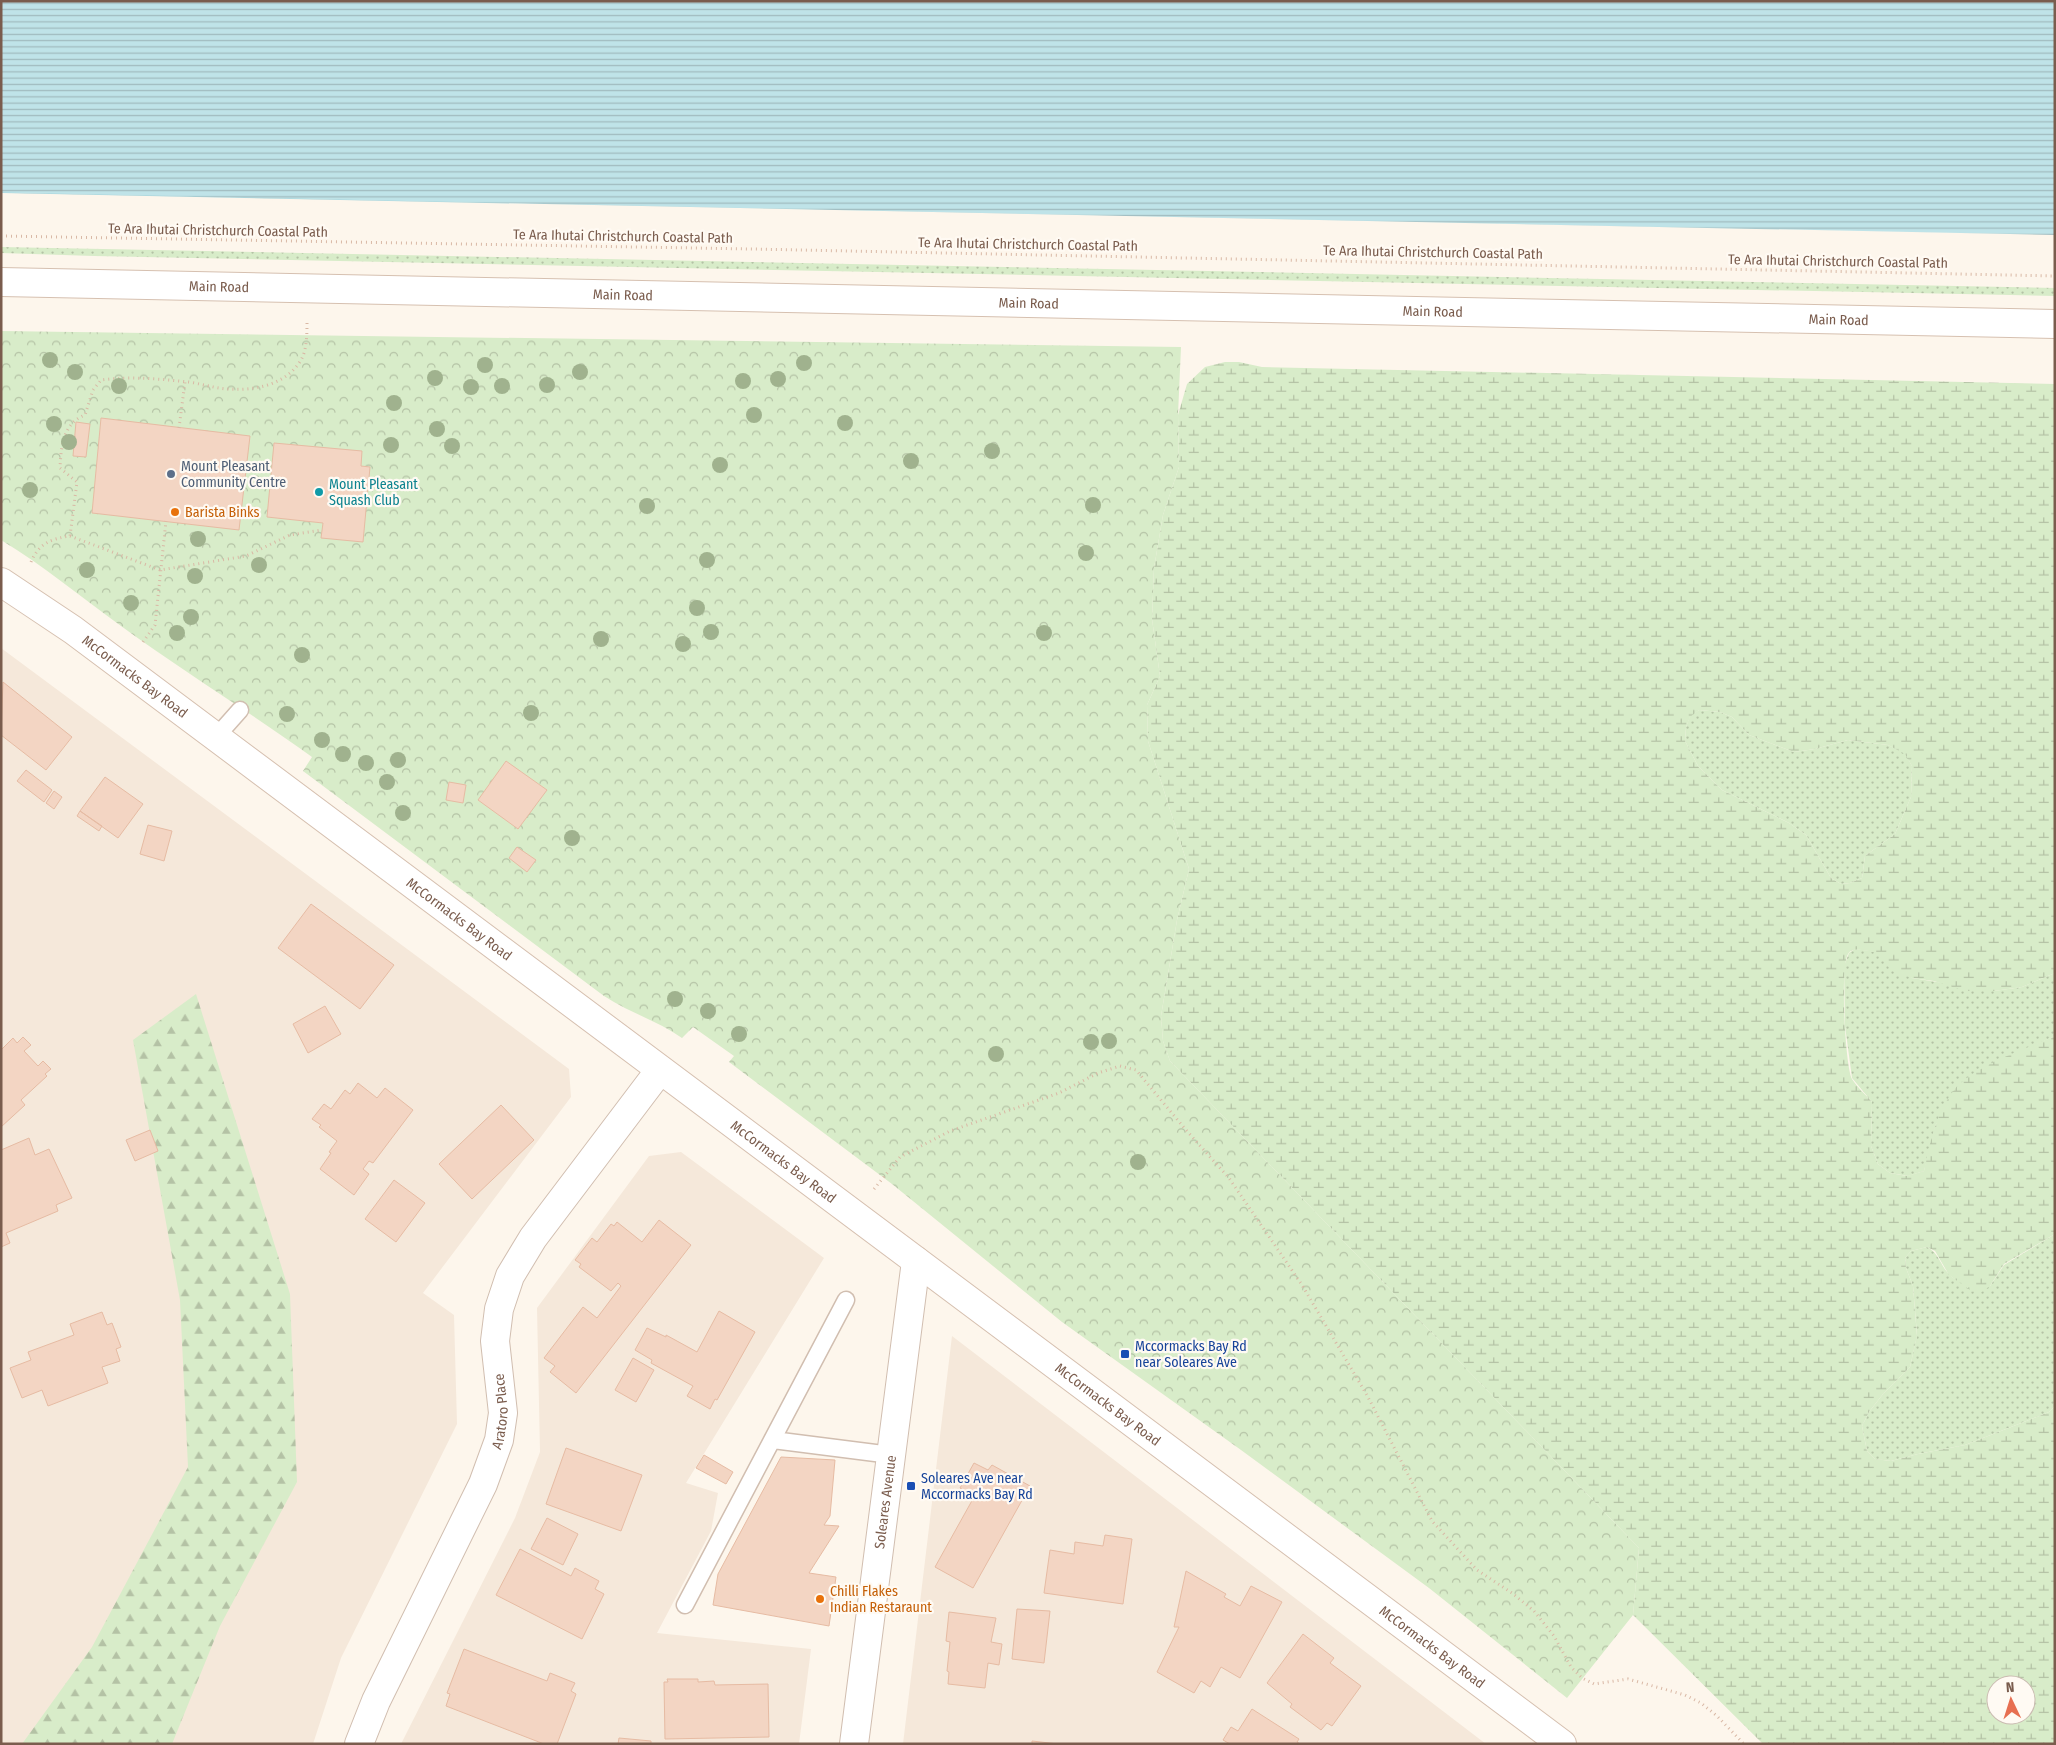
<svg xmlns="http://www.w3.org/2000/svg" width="2056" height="1745" font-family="'Fira Sans Condensed',sans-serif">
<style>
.residential{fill:#f5e8da}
.grass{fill:url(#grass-dots)}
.forest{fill:url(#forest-firs)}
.wetland{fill:url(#wetland-marsh);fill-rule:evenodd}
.park{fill:url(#park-crowns)}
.water{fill:url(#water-rules);stroke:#a5d3da}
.pier{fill:#fdf6ec}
.building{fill:#f3d5c3;stroke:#e6bba3}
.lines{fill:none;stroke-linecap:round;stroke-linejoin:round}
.lane-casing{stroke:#d1beb0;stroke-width:19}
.street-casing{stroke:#d1beb0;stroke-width:30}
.secondary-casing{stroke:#d6c0b0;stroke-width:30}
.path{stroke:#d9b8a5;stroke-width:3;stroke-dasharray:1 4;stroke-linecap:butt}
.lane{stroke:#fff;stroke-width:16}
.street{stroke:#fff;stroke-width:28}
.secondary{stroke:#fff;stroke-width:28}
.tree{fill:#a0b28e}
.service-dot{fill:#5c6f8a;stroke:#fffaf3;stroke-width:2}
.culture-dot{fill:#0f9aa8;stroke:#fffaf3;stroke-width:2}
.food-dot{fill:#e8710a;stroke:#fffaf3;stroke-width:2}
.transit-dot{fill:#1a4fb4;stroke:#fffaf3;stroke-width:2}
.labels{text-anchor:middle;stroke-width:4.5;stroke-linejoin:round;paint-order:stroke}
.street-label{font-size:14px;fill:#7a5c4d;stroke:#fffaf3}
.service-label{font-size:14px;fill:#4e5e75;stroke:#fffaf3;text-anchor:start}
.culture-label{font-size:14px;fill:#0d838f;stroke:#fffaf3;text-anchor:start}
.food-label{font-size:14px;fill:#c56008;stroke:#fffaf3;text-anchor:start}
.transit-label{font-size:14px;fill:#164399;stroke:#fffaf3;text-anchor:start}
</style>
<defs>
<pattern id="grass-dots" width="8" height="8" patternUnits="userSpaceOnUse" patternTransform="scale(1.25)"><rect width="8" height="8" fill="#d8ecc9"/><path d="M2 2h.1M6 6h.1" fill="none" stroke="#b4c2a5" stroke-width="1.8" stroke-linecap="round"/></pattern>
<pattern id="forest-firs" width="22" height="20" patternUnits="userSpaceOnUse" patternTransform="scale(1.25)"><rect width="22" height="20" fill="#d8ecc9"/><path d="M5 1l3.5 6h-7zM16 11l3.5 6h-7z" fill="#b4c2a5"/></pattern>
<pattern id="wetland-marsh" width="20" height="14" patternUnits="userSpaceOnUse" patternTransform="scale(1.25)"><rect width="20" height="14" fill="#d8ecc9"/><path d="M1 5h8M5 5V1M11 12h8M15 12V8" fill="none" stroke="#b4c2a5"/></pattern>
<pattern id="park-crowns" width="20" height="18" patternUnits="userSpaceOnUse" patternTransform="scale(1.25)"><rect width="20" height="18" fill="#d8ecc9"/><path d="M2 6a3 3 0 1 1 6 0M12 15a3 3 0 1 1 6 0" fill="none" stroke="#b4c2a5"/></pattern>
<pattern id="water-rules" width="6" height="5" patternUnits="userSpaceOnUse" patternTransform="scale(1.25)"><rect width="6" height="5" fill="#bfe3e8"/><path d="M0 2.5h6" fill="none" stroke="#a0bbbe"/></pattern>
</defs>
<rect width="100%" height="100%" fill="#fdf6ec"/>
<!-- residential -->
<path class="residential" d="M1 648 569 1069 571 1097 423 1293 454 1315 457 1424 341 1658 313 1744H1Z
M681 1152 824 1258 686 1483 718 1493 711 1531 657 1633 811 1649 799 1744H401L515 1518 540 1452 537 1308 649 1156Z
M952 1336 1486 1744H903Z"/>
<!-- grass -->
<path class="grass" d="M1 247 2055 288V296L94 256 1 253Z
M1699 710 1720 712 1732 717 1749 735 1794 752 1815 749 1848 740 1888 745 1905 753 1912 766 1911 797 1895 834 1865 856 1862 878 1850 883 1841 884 1831 878 1806 835 1789 823 1722 790 1698 766 1685 741 1686 727 1690 716Z
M1855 949 1878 952 1912 978 1994 991 2022 987 2055 973V1036L1983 1069 1936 1124 1924 1171 1908 1176 1890 1173 1878 1164 1871 1146 1872 1102 1852 1078 1845 1026 1844 966 1849 953Z
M2055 1234V1406L2049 1412 1965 1445 1918 1454 1891 1461 1875 1459 1867 1451 1862 1426 1869 1412 1883 1394 1910 1367 1917 1335 1913 1286 1906 1268 1905 1258 1911 1251 1927 1247C1939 1253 1940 1265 1949 1274 1959 1285 1976 1285 1990 1286L2004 1265Z"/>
<!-- forest -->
<path class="forest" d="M196 994 290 1294 297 1482 220 1626 172 1744H22L92 1647 188 1467 180 1300 133 1040Z"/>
<!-- wetland -->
<path class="wetland" d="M1225 362H1239L1262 367 2055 384V973L2022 987 1994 991H1965L1934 981 1912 978 1890 970C1885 959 1882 953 1869 951 1862 951 1853 946 1848 954 1840 966 1845 1065 1852 1079 1857 1087 1866 1095 1872 1102L1871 1146 1878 1164 1890 1173 1907 1176 1924 1171C1930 1141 1939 1100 1964 1080 1990 1060 2025 1049 2055 1036V1234L2004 1264 1990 1286 1977 1295 1949 1275 1935 1251 1927 1247 1911 1251 1905 1258 1906 1268 1913 1286 1917 1336 1910 1367 1883 1394 1869 1412 1862 1426 1867 1451 1875 1459 1891 1461 1918 1454 1965 1445 2049 1412 2055 1406V1744H1763L1633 1615 1639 1548 1170 1061 1163 1041 1161 1016 1177 920 1189 869 1148 741 1147 705 1160 676 1152 619 1154 568 1163 515 1179 467 1178 415 1187 384 1205 367ZM1699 710 1720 712 1732 717 1749 735 1794 752 1815 749 1848 740 1888 745 1905 754 1912 766 1911 797 1895 834 1865 856 1862 878 1850 883 1841 884 1831 878 1806 835 1789 823 1722 790 1698 766 1685 741 1686 727 1690 717ZM1996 1685H2026V1715H1996Z"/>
<!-- park -->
<path class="park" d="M1 331 1181 347 1178 415 1179 467 1163 515 1154 568 1152 619 1160 676 1147 705 1148 741 1189 869 1177 920 1161 1016 1163 1041 1170 1061 1639 1548 1633 1615 1567 1698 1429 1588 1241 1450 1062 1322 892 1184 729 1062 734 1056 693 1027 682 1038C658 1021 630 1013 604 996L303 771 312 757C250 712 184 672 121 626 81 597 44 566 1 540Z"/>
<!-- water -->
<path class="water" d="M1 1H2055V236L1 193Z"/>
<!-- pier -->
<path class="pier" d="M1 193 2055 235V239L1 195Z"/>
<!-- building -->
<path class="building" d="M101 418 250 436 239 530 92 513Z
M76 422 90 424 86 457 73 456Z
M274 443 362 451 361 466 370 467 363 542 321 538 323 523 267 517Z
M3 682 72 737 46 770 1 735Z
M506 761 547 790 518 829 478 800Z
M26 770 52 790 44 802 17 781Z
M105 777 143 804 118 838 80 811Z
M449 782 466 785 463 803 446 800Z
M54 791 62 797 54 809 46 803Z
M80 811 102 826 99 831 77 816Z
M148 825 172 831 164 861 140 854Z
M517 847 536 860 527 872 509 858Z
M311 904 394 965 360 1009 278 948Z
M325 1006 341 1034 308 1053 293 1024Z
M23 1037 31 1045 24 1051 38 1066 43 1061 51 1069 45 1074 47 1076 21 1100 25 1105 1 1127V1050L13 1038 17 1043Z
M358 1083 377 1098 385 1088 413 1110 373 1163 369 1161 363 1169 369 1174 354 1195 320 1169 331 1153 329 1152 337 1141 319 1127 321 1125 312 1119 324 1104 331 1109 345 1090 350 1094Z
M501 1105 534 1140 472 1199 439 1164Z
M150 1130 158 1151 135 1161 126 1140Z
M29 1138 35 1155 49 1149 72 1198 56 1205 58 1211 6 1233 10 1243 1 1247V1150Z
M394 1180 425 1203 396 1242 365 1219Z
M659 1220 691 1245 576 1393 550 1372 555 1366 544 1358 583 1307 597 1318 621 1286 618 1283 611 1291 579 1267 581 1264 575 1260 592 1238 597 1242 611 1224 614 1226 617 1222 642 1242Z
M719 1311 755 1332 717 1400 715 1399 710 1409 687 1396 693 1386 651 1363 652 1360 635 1350 647 1328 666 1337V1335L697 1352Z
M102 1312 107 1325 112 1323 121 1347 116 1349 120 1361 102 1367 108 1383 48 1406 42 1390 22 1398 10 1368 31 1360 28 1352 74 1335 70 1324Z
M633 1358 654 1370 636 1402 615 1390Z
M566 1448 642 1475 621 1531 546 1504Z
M704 1455 733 1472 726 1484 696 1468Z
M781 1457 835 1460 830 1516 824 1525 839 1526 809 1573 836 1577 829 1626 713 1605 718 1574Z
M974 1463 988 1470 992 1465 1030 1486 973 1588 935 1567 974 1497 960 1488Z
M547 1518 578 1534 563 1565 531 1549Z
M1105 1535 1132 1539 1123 1604 1044 1593 1050 1550 1074 1554 1075 1542 1103 1546Z
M520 1549 571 1576 575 1568 599 1581 595 1589 604 1594 582 1639 496 1595Z
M1186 1571 1226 1594 1224 1597 1240 1606 1251 1586 1282 1602 1240 1678 1221 1667 1210 1687 1201 1681 1194 1693 1157 1672 1179 1627H1174Z
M1017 1609 1050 1611 1044 1663 1012 1659Z
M949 1612 996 1618 991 1642 1002 1644 999 1665 988 1663 985 1688 948 1684 949 1672 947 1671 950 1642 946 1641Z
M1303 1634 1334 1658 1330 1663 1361 1686 1332 1726 1327 1723 1321 1730 1290 1707 1292 1704 1267 1683Z
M464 1649 547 1681 550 1673 575 1683 571 1691 576 1694 557 1744H544L446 1706 450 1694 447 1693Z
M667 1679H698V1682L714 1681 715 1685 768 1684 769 1737 665 1739 664 1682H668Z
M1252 1709 1299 1739 1297 1742 1300 1744H1230L1223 1740 1231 1727 1238 1731Z
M619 1738 651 1741V1744H618Z
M1032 1741 1058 1744H1032Z"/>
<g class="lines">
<!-- lane casing -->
<g class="lane-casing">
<path id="lane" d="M216 737 240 710
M773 1440 891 1455
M685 1605 846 1300"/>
</g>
<!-- street casing -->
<g class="street-casing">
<g id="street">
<path id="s1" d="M359 1744 376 1701 483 1484 499 1440 503 1413 495 1341 499 1309 510 1276 533 1238 660 1070"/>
<path id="s2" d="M854 1744 916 1261"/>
</g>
</g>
<!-- secondary casing -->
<g class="secondary-casing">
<g id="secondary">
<path id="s3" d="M1 282 2055 324"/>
<path id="s4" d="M1 582 73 630 1562 1744"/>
</g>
</g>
<!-- path -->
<path class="path" d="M1 236 752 249 2055 276
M179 428 185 382
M70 536 160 570 246 556 290 535 322 530
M31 562C39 543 51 539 70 536L77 482 60 468C61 447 63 423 85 415L93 390 101 380C130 376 160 379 189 382 202 384 214 388 227 389 255 391 286 385 301 360 307 350 307 333 307 322
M143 642 155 625 166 521
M874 1189 900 1157 950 1131 1059 1093 1098 1073 1120 1066 1136 1070 1186 1130 1229 1178 1302 1285 1368 1397 1432 1521 1477 1570 1512 1593 1534 1611 1554 1636 1571 1667 1582 1678 1594 1684 1628 1679 1685 1695 1701 1703 1717 1716 1744 1744"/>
<!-- lane -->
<use href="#lane" class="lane"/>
<!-- street -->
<use href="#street" class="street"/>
<!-- secondary -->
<use href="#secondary" class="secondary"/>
</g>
<!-- trees -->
<g class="tree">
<circle cx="50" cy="360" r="8"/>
<circle cx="804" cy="363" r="8"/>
<circle cx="485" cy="365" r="8"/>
<circle cx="75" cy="372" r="8"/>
<circle cx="580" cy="372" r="8"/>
<circle cx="435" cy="378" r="8"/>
<circle cx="778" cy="379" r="8"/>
<circle cx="743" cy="381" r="8"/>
<circle cx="547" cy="385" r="8"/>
<circle cx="119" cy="386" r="8"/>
<circle cx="502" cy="386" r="8"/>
<circle cx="471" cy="387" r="8"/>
<circle cx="394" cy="403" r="8"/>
<circle cx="754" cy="415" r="8"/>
<circle cx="845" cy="423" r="8"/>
<circle cx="54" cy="424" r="8"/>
<circle cx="437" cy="429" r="8"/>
<circle cx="69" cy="442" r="8"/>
<circle cx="391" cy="445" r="8"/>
<circle cx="452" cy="446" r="8"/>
<circle cx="992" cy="451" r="8"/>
<circle cx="911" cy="461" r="8"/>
<circle cx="720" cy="465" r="8"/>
<circle cx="30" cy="490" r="8"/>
<circle cx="1093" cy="505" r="8"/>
<circle cx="647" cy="506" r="8"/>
<circle cx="198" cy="539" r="8"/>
<circle cx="1086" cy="553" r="8"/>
<circle cx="707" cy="560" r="8"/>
<circle cx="259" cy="565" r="8"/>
<circle cx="87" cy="570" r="8"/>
<circle cx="195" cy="576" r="8"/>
<circle cx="131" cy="603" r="8"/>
<circle cx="697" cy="608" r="8"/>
<circle cx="191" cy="617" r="8"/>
<circle cx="711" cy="632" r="8"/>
<circle cx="177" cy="633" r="8"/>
<circle cx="1044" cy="633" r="8"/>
<circle cx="601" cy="639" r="8"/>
<circle cx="683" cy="644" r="8"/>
<circle cx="302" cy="655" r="8"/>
<circle cx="531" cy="713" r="8"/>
<circle cx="287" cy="714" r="8"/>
<circle cx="322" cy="740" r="8"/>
<circle cx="343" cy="754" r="8"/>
<circle cx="398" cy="760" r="8"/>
<circle cx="366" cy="763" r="8"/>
<circle cx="387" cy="782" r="8"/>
<circle cx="403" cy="813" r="8"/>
<circle cx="572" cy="838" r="8"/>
<circle cx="675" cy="999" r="8"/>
<circle cx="708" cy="1011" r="8"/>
<circle cx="739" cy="1034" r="8"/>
<circle cx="1109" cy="1041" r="8"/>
<circle cx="1091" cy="1042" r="8"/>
<circle cx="996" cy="1054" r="8"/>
<circle cx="1138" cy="1162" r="8"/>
</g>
<!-- markers -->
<circle class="service-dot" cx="171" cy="474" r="5"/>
<circle class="culture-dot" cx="319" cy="492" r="5"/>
<g class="food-dot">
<circle cx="175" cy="512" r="5"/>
<circle cx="820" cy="1599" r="5"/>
</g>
<g class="transit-dot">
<rect x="1120" y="1349" width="10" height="10" rx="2.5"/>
<rect x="906" y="1481" width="10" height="10" rx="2.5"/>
</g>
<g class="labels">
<!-- street labels -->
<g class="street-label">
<text transform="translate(218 230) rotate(1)" y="5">Te Ara Ihutai Christchurch Coastal Path</text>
<text transform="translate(623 236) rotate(1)" y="5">Te Ara Ihutai Christchurch Coastal Path</text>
<text transform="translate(1028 244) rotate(1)" y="5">Te Ara Ihutai Christchurch Coastal Path</text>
<text transform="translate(1433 252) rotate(1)" y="5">Te Ara Ihutai Christchurch Coastal Path</text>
<text transform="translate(1838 261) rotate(1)" y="5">Te Ara Ihutai Christchurch Coastal Path</text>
<text dy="5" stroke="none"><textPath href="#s3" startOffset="218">Main Road</textPath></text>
<text dy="5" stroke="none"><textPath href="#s3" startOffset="622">Main Road</textPath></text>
<text dy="5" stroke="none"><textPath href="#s3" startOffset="1028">Main Road</textPath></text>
<text dy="5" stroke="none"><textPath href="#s3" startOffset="1432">Main Road</textPath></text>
<text dy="5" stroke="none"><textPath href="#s3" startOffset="1838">Main Road</textPath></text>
<text dy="5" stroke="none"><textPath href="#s4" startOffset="164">McCormacks Bay Road</textPath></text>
<text dy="5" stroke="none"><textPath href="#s4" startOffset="569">McCormacks Bay Road</textPath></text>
<text dy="5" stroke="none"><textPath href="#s4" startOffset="974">McCormacks Bay Road</textPath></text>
<text dy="5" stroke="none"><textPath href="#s4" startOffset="1379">McCormacks Bay Road</textPath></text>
<text dy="5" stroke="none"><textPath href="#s1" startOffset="364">Aratoro Place</textPath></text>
<text dy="5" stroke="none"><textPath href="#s2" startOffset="244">Soleares Avenue</textPath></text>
<text dy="5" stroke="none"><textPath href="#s4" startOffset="1784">McCormacks Bay Road</textPath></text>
</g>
<!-- service labels -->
<g class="service-label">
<text x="181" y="471">Mount Pleasant<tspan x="181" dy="16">Community Centre</tspan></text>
</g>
<!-- culture labels -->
<g class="culture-label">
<text x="329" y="489">Mount Pleasant<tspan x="329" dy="16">Squash Club</tspan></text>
</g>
<!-- food labels -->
<g class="food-label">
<text x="185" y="517">Barista Binks</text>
<text x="830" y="1596">Chilli Flakes<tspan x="830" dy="16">Indian Restaraunt</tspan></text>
</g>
<!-- transit labels -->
<g class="transit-label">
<text x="1135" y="1351">Mccormacks Bay Rd<tspan x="1135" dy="16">near Soleares Ave</tspan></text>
<text x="921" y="1483">Soleares Ave near<tspan x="921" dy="16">Mccormacks Bay Rd</tspan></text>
</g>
</g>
<!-- border -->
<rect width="2056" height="1745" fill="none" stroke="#7a5c4d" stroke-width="5"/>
<!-- north arrow -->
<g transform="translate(2011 1700) rotate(356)"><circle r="24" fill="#fffaf3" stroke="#cabbb1"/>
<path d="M0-4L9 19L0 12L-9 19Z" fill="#e76f51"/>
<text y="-8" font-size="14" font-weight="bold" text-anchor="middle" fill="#7a5c4d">N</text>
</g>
</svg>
